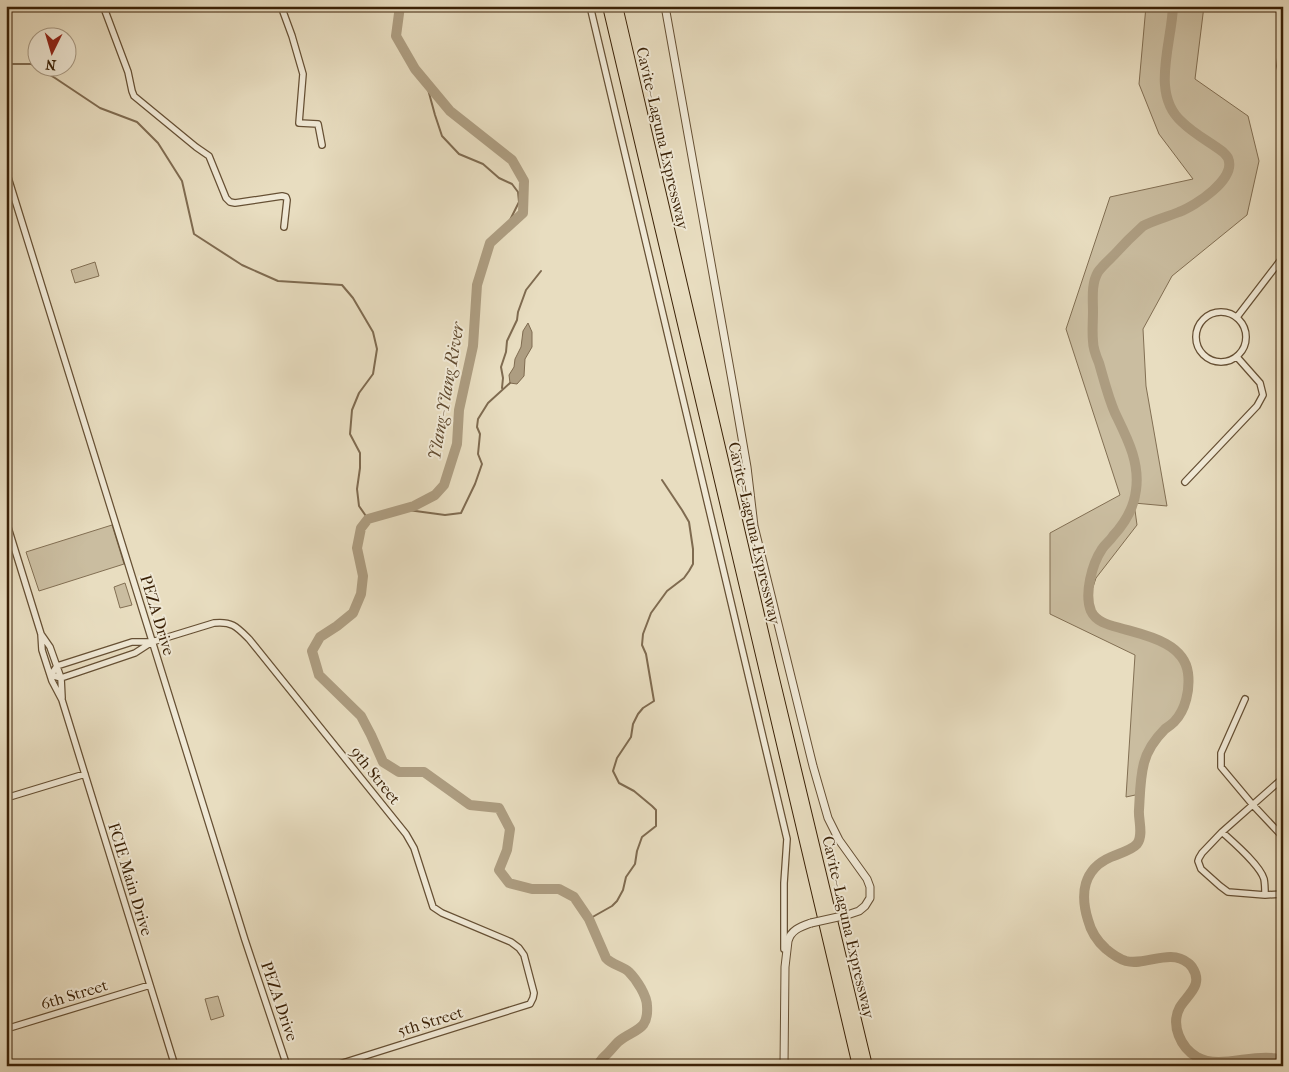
<svg xmlns="http://www.w3.org/2000/svg" width="1289" height="1072" font-family="'IM FELL French Canon',serif">
<style>
.green{fill:#cabda0;stroke:#826f53}
.water{fill:#ad9d81;stroke:#7f6b50}
.lines{fill:none;stroke-linecap:round;stroke-linejoin:round}
.stream{stroke:#7f6b50;stroke-width:2}
.river{stroke:#ad9d81;stroke-width:10}
.minor-casing{stroke:#665034;stroke-width:8}
.tertiary-casing{stroke:#665034;stroke-width:9}
.motorway-casing{stroke:#3a2106;stroke-width:12}
.minor{stroke:#f0e9d6;stroke-width:5.5}
.tertiary{stroke:#f0e9d6;stroke-width:7}
.motorway{stroke:#e8ddc0;stroke-width:10}
.tertiary-bridge-casing{stroke:#665034;stroke-width:9;stroke-linecap:butt}
.tertiary-bridge{stroke:#f0e9d6;stroke-width:7}
.labels{text-anchor:middle;stroke-width:4;stroke-linejoin:round;paint-order:stroke}
.street-label{font-size:16px;fill:#3a2106;stroke:#f0e9d6}
.water-label{font-size:18px;font-style:italic;fill:#624c31;stroke:#f0e9d6}
</style>
<rect width="100%" height="100%" fill="#e8ddc0"/>
<filter id="stains"><feTurbulence type="fractalNoise" baseFrequency=".004" numOctaves="4"/><feColorMatrix values="0 0 0 0 .2 0 0 0 0 .09 0 0 0 0 .02 0 0 0 .5 -.17"/></filter>
<radialGradient id="worn" r=".72"><stop offset=".6" stop-color="#630" stop-opacity="0"/><stop offset="1" stop-color="#630" stop-opacity=".3"/></radialGradient>
<!-- green -->
<path class="green" d="M1146 6H1204L1195 79 1248 116 1259 161 1247 215 1172 276 1143 329 1146 386 1167 506 1134 503 1137 525 1096 578 1089 599 1091 611 1100 621 1130 631 1155 636 1168 645 1183 658 1188 671V685L1185 703 1176 720 1165 730 1153 744 1145 760 1142 775 1140 794 1126 797 1135 655 1050 614V533L1120 495 1066 329 1110 197 1193 179 1159 134 1139 84Z
M95 262 99 276 75 283 71 270Z
M112 525 124 564 39 591 26 552Z
M125 583 132 605 120 608 114 587Z
M218 996 224 1016 211 1020 205 999Z"/>
<!-- water -->
<path class="water" d="M528 323 532 332V347L525 359 524 376 517 384 510 383 509 375 514 367 515 359 521 347 523 331Z"/>
<g class="lines">
<!-- stream -->
<path class="stream" d="M6 64H31L55 78 100 108 137 122 158 143 182 181 194 234 242 265 278 281 342 285 353 298 373 332 377 349 373 374 359 393 352 410 350 434 360 453V468L357 489 359 506 368 519
M426 82 435 115 442 136 459 154 483 164 499 178 512 184 518 192 519 202 505 230
M502 388 503 378 501 367 506 352 507 341 517 320 518 312 526 290 541 271
M389 512 408 510 445 515 461 513 475 484 482 464 478 454 480 434 477 427 478 419 488 403 510 383
M589 919 612 906 617 901 623 890 626 877 635 864 637 851 642 837 656 826V810L652 806 634 791 619 783 613 771 617 758 631 737 633 724 638 714 643 708 654 701 646 654 642 645 643 634 651 613 667 591 684 578 689 571 693 564V549L689 522 682 510 662 480"/>
<!-- river -->
<path class="river" d="M400 6 396 36 415 69 450 111 512 160 524 181 523 213 490 243 477 285 473 346 459 410 457 444 444 485 435 495 414 506 368 519 361 528 357 548 363 576 361 594 353 613 337 626 320 637 312 651 319 675 361 716 371 735 383 762 399 772H424L470 805 499 808 510 829 507 850 499 870 509 883 532 889H559L574 897 589 919 606 958C612 965 623 966 629 972 637 980 647 996 647 1006 649 1032 633 1029 618 1042 614 1046 611 1050 607 1054 603 1058 600 1060 598 1066
M1173 6C1172 43 1150 94 1182 122 1194 134 1210 142 1223 152 1225 154 1227 156 1228 158 1237 179 1195 206 1179 212 1167 217 1154 220 1143 226 1133 235 1123 245 1114 255 1109 260 1102 266 1098 272 1091 284 1093 299 1093 312 1093 321 1092 331 1093 341 1093 349 1096 356 1099 363 1104 380 1108 397 1115 413 1127 438 1140 462 1136 490 1134 508 1125 523 1113 536 1110 541 1105 544 1102 549 1092 564 1084 594 1091 611 1096 622 1109 625 1120 628 1144 635 1184 642 1188 673 1190 689 1186 710 1174 722 1171 725 1168 727 1165 729 1156 738 1147 751 1144 763 1140 778 1140 794 1139 810 1138 819 1144 835 1137 844 1132 850 1118 854 1111 857 1083 869 1080 894 1088 920 1091 932 1097 941 1106 949 1112 954 1119 959 1126 961 1146 966 1170 948 1188 963 1190 964 1191 966 1192 967 1204 985 1188 994 1180 1007 1170 1025 1181 1048 1197 1057 1218 1069 1249 1055 1272 1058 1275 1058 1280 1060 1283 1062"/>
<!-- minor casing -->
<g class="minor-casing">
<path id="minor" d="M100 6 104 8 128 72 132 91 134 96 196 147 209 156 226 198 230 202 235 203 282 196 286 197 287 200 284 227
M281 6 292 36 303 74 299 123 318 124 322 145
M590 6 787 839 784 883V949
M1283 42 1280 66 1283 78
M6 171 245 940 287 1066
M1196 337a25 25 0 1 1 50 0a25 25 0 1 1-50 0Z
M1237 317 1283 257
M1185 482 1257 406 1263 395 1260 383 1237 357
M6 521 41 634 42 650 52 681 62 700 175 1066
M41 634 50 647 61 678 62 698
M51 675 57 666 132 642H152L214 623C232 621 237 627 249 639L406 834 414 848 433 907 442 913 511 942 519 948 524 955 534 993 533 998 530 1004 333 1066
M51 675 61 678 79 672 135 653 152 642
M1245 699 1221 753V767L1252 804 1283 837
M1283 778 1222 832 1202 853 1199 858 1198 861 1201 869 1220 886 1228 892 1265 895 1283 894
M6 798 85 774
M1222 832C1233 842 1260 865 1264 879 1265 884 1265 890 1265 895
M6 1029 150 985"/>
</g>
<!-- tertiary casing -->
<g class="tertiary-casing">
<path id="tertiary" d="M665 6 733 386 747 467 754 526 813 766 828 818 839 840 867 879 870 887V898L865 906 859 911 847 915
M784 1066 785 967 788 941C791 930 800 927 811 923"/>
</g>
<!-- motorway casing -->
<g class="motorway-casing">
<path id="motorway" d="M608 6 858 1066
M617 6 770 662 867 1066"/>
</g>
<!-- minor -->
<use href="#minor" class="minor"/>
<!-- tertiary -->
<use href="#tertiary" class="tertiary"/>
<!-- motorway -->
<use href="#motorway" class="motorway"/>
<!-- tertiary-bridge casing -->
<g class="tertiary-bridge-casing">
<path id="tertiary-bridge" d="M811 923 847 915"/>
</g>
<!-- tertiary-bridge -->
<use href="#tertiary-bridge" class="tertiary-bridge"/>
</g>
<g class="labels">
<!-- street labels -->
<g class="street-label">
<text transform="translate(663 138) rotate(77)" y="6">Cavite–Laguna Expressway</text>
<text transform="translate(755 533) rotate(77)" y="6">Cavite–Laguna Expressway</text>
<text transform="translate(158 615) rotate(73)" y="6">PEZA Drive</text>
<text transform="translate(376 775) rotate(51)" y="6">9th Street</text>
<text transform="translate(131 879) rotate(73)" y="6">FCIE Main Drive</text>
<text transform="translate(849 927) rotate(77)" y="6">Cavite–Laguna Expressway</text>
<text transform="translate(74 994) rotate(-17)" y="6">6th Street</text>
<text transform="translate(280 1001) rotate(71)" y="6">PEZA Drive</text>
<text transform="translate(430 1021) rotate(-17)" y="6">5th Street</text>
</g>
<!-- water labels -->
<g class="water-label">
<text transform="translate(446 391) rotate(-80)" y="6">Ylang-Ylang River</text>
</g>
</g>
<!-- margin -->
<rect width="1289" height="1072" fill="none" stroke="#e8ddc0" stroke-width="25"/>
<rect x="8" y="8" width="1274" height="1057" fill="none" stroke="#3a2106" stroke-width="2.5"/>
<rect x="12" y="12" width="1264" height="1047" fill="none" stroke="#3a2106"/>
<!-- north arrow -->
<g transform="translate(52 52) rotate(185)"><circle r="24" fill="#f0e9d6" stroke="#a79983"/>
<path d="M0-4L9 19L0 12L-9 19Z" fill="#8f2418"/>
<text y="-8" font-size="14" font-weight="bold" text-anchor="middle" fill="#3a2106">N</text>
</g>
<rect width="100%" height="100%" filter="url(#stains)"/>
<rect width="100%" height="100%" fill="url(#worn)"/>
</svg>
